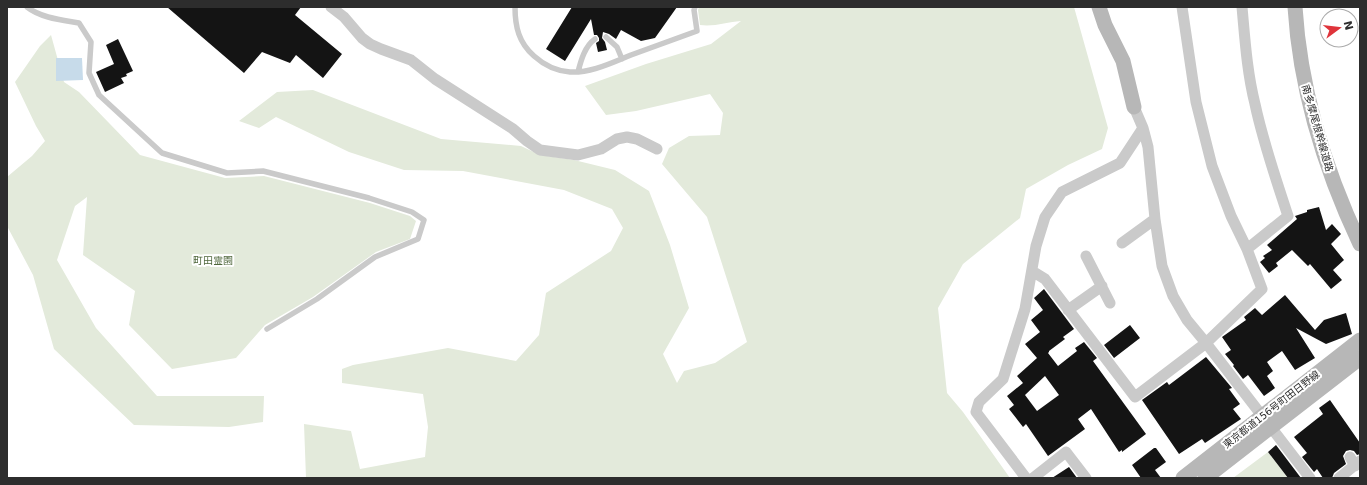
<svg xmlns="http://www.w3.org/2000/svg" width="1367" height="485" font-family="'DejaVu Sans','Noto Sans JP',sans-serif">
<style>
.green{fill:#e3eadb}
.water{fill:#c7dbea}
.building{fill:#141414;fill-rule:evenodd}
.lines{fill:none;stroke-linecap:round;stroke-linejoin:round}
.lane{stroke:#cacaca;stroke-width:5.5}
.street{stroke:#cacaca;stroke-width:11}
.secondary{stroke:#b7b7b7;stroke-width:15}
.labels{text-anchor:middle;stroke-width:4;stroke-linejoin:round;paint-order:stroke}
.street-label{font-size:10px;fill:#2d2d2d;stroke:#fff}
.park-label{font-size:10px;fill:#4f673c;stroke:#fff}
</style>
<rect width="100%" height="100%" fill="#fff"/>
<!-- green -->
<path class="green" d="M699 7H1074L1108 128 1102 149 1068 165 1026 189 1020 218 963 264 938 308 947 393 963 412 1010 478H306L304 424 351 431 360 469 425 457 428 427 423 394 342 383V369L353 365 448 348 516 361 539 335 546 293 611 251 623 228 612 209 564 190 463 171 404 170 349 152 276 117 259 128 239 121 277 92 313 90 441 139 521 146 540 155 574 160 615 170 649 191 670 245 689 308 663 354 677 383 684 371 715 363 747 342 707 217 662 164 669 148 689 136 720 135 723 113 710 94 636 111 606 115 585 86 646 64 711 44 741 21C727 22 714 27 700 25L698 10Z
M51 35 64 82 79 92 140 155 225 178 264 176 370 203 410 216 416 221 410 239 376 252 313 297 265 325 236 358 172 369 129 325 135 291 83 255 87 197 75 206 57 260 96 328 157 396H264L263 422 229 427 134 425 54 349 33 275 7 226V177L32 156 45 141 36 126 15 82 40 46Z
M1268 452 1288 478H1233Z"/>
<!-- water -->
<path class="water" d="M56 58H82L83 80 56 81Z"/>
<!-- building -->
<path class="building" d="M167 7H301L295 15 342 54 323 78 296 55 290 63 262 52 244 73Z
M572 7H677L655 38 641 41 621 30 616 39 609 34 603 32 602 38 605 42 607 50 598 52 596 43 599 41V38L597 35H594L591 19 565 61 546 49Z
M118 39 133 71 126 74 127 76 121 78 124 83 105 92 96 72 114 64 106 45Z
M1319 207 1326 230 1332 224 1341 234 1331 244 1344 260 1333 270 1342 280 1331 289 1310 264 1308 266 1292 250 1276 263 1278 266 1269 273 1260 262 1265 258 1263 256 1272 250 1267 245 1297 219 1295 216 1307 212V210Z
M1044 289 1074 329 1063 337 1065 339 1049 351V352L1048 353 1058 366 1077 351 1075 348 1084 342 1097 358 1093 361 1146 434 1122 452V450L1119 452 1091 409 1078 419 1085 429 1048 456 1026 424 1023 427 1009 409 1014 405 1007 396 1023 383 1017 376 1037 358 1025 344 1040 332 1031 320 1043 310 1034 298ZM1045 376 1059 395 1037 411 1025 395Z
M1285 295 1315 330 1324 320 1346 313 1352 334 1326 344 1296 328 1315 358 1295 370 1282 351 1267 362 1273 371 1267 376 1275 388 1264 396 1248 375 1243 379 1233 366 1234 365 1225 354 1231 350 1222 337 1246 320 1244 317 1255 308 1262 315Z
M1130 325 1140 338 1114 358 1104 345Z
M1206 357 1232 388 1229 389 1240 404 1233 409 1241 419 1205 443 1202 439 1179 454 1142 400 1167 382 1169 385Z
M1330 400 1360 443V454L1357 455 1354 451 1350 450 1346 451 1343 456 1346 464 1334 473 1332 478H1323L1317 469 1314 472 1302 457 1307 453 1294 437 1323 414 1319 408Z
M1276 445 1301 478H1288L1268 452Z
M1154 448H1156L1166 462 1155 470 1161 478H1141L1132 465Z
M1069 467 1077 478H1052Z"/>
<g class="lines">
<!-- lane -->
<path class="lane" d="M27 7C41 18 62 20 79 23L91 42 89 73 99 95 162 153 227 173 263 171 369 198 412 212 424 220 418 239 375 257 317 299 267 329
M515 7C515 27 519 43 534 56 544 65 556 71 570 72 591 73 611 63 631 55 653 47 675 39 697 31L694 10 695 7
M606 37 617 47 622 59
M578 72C581 60 585 46 595 39"/>
<!-- street -->
<path class="street" d="M331 7 344 17 362 38 370 44 381 49 411 60 435 79 513 129 527 141 540 150 578 155 601 149 617 139 627 137 637 139 657 149
M1242 7C1245 40 1247 72 1255 104 1263 142 1276 179 1288 216L1247 249
M1134 107 1143 128 1148 147 1155 219 1162 266 1173 296 1187 320 1206 343 1310 478
M1122 243 1155 219
M1086 256 1110 303
M1032 271 1045 279 1135 397 1206 343 1262 289 1247 249 1231 216 1212 166 1196 102 1182 7
M1068 310 1102 286
M1350 457 1355 466
M1026 478 976 412 979 402 1003 379 1025 309 1036 246 1045 217 1062 192 1120 163 1143 128
M1033 478 1066 452 1086 478
M1339 478 1360 461"/>
<!-- secondary -->
<path class="secondary" d="M1099 7 1105 25 1123 61 1134 107
M1295 7C1300 89 1325 170 1360 244
M1183 478 1360 340
M1205 478 1360 358"/>
</g>
<g class="labels">
<!-- street labels -->
<g class="street-label">
<text transform="translate(1318 128) rotate(74)" y="4">南多摩尾根幹線道路</text>
<text transform="translate(1271 409) rotate(-38)" y="4">東京都道156号町田日野線</text>
</g>
<!-- park labels -->
<g class="park-label">
<text x="213" y="264">町田霊園</text>
</g>
</g>
<!-- border -->
<rect width="1367" height="485" fill="none" stroke="#2d2d2d" stroke-width="16"/>
<!-- north arrow -->
<g transform="translate(1339 28) rotate(75)"><circle r="19" fill="#ffffff" stroke="#ababab"/>
<path d="M0-3L7 15L0 10L-7 15Z" fill="#df343b"/>
<text y="-6" font-size="11" font-weight="bold" text-anchor="middle" fill="#2d2d2d">N</text>
</g>
</svg>
